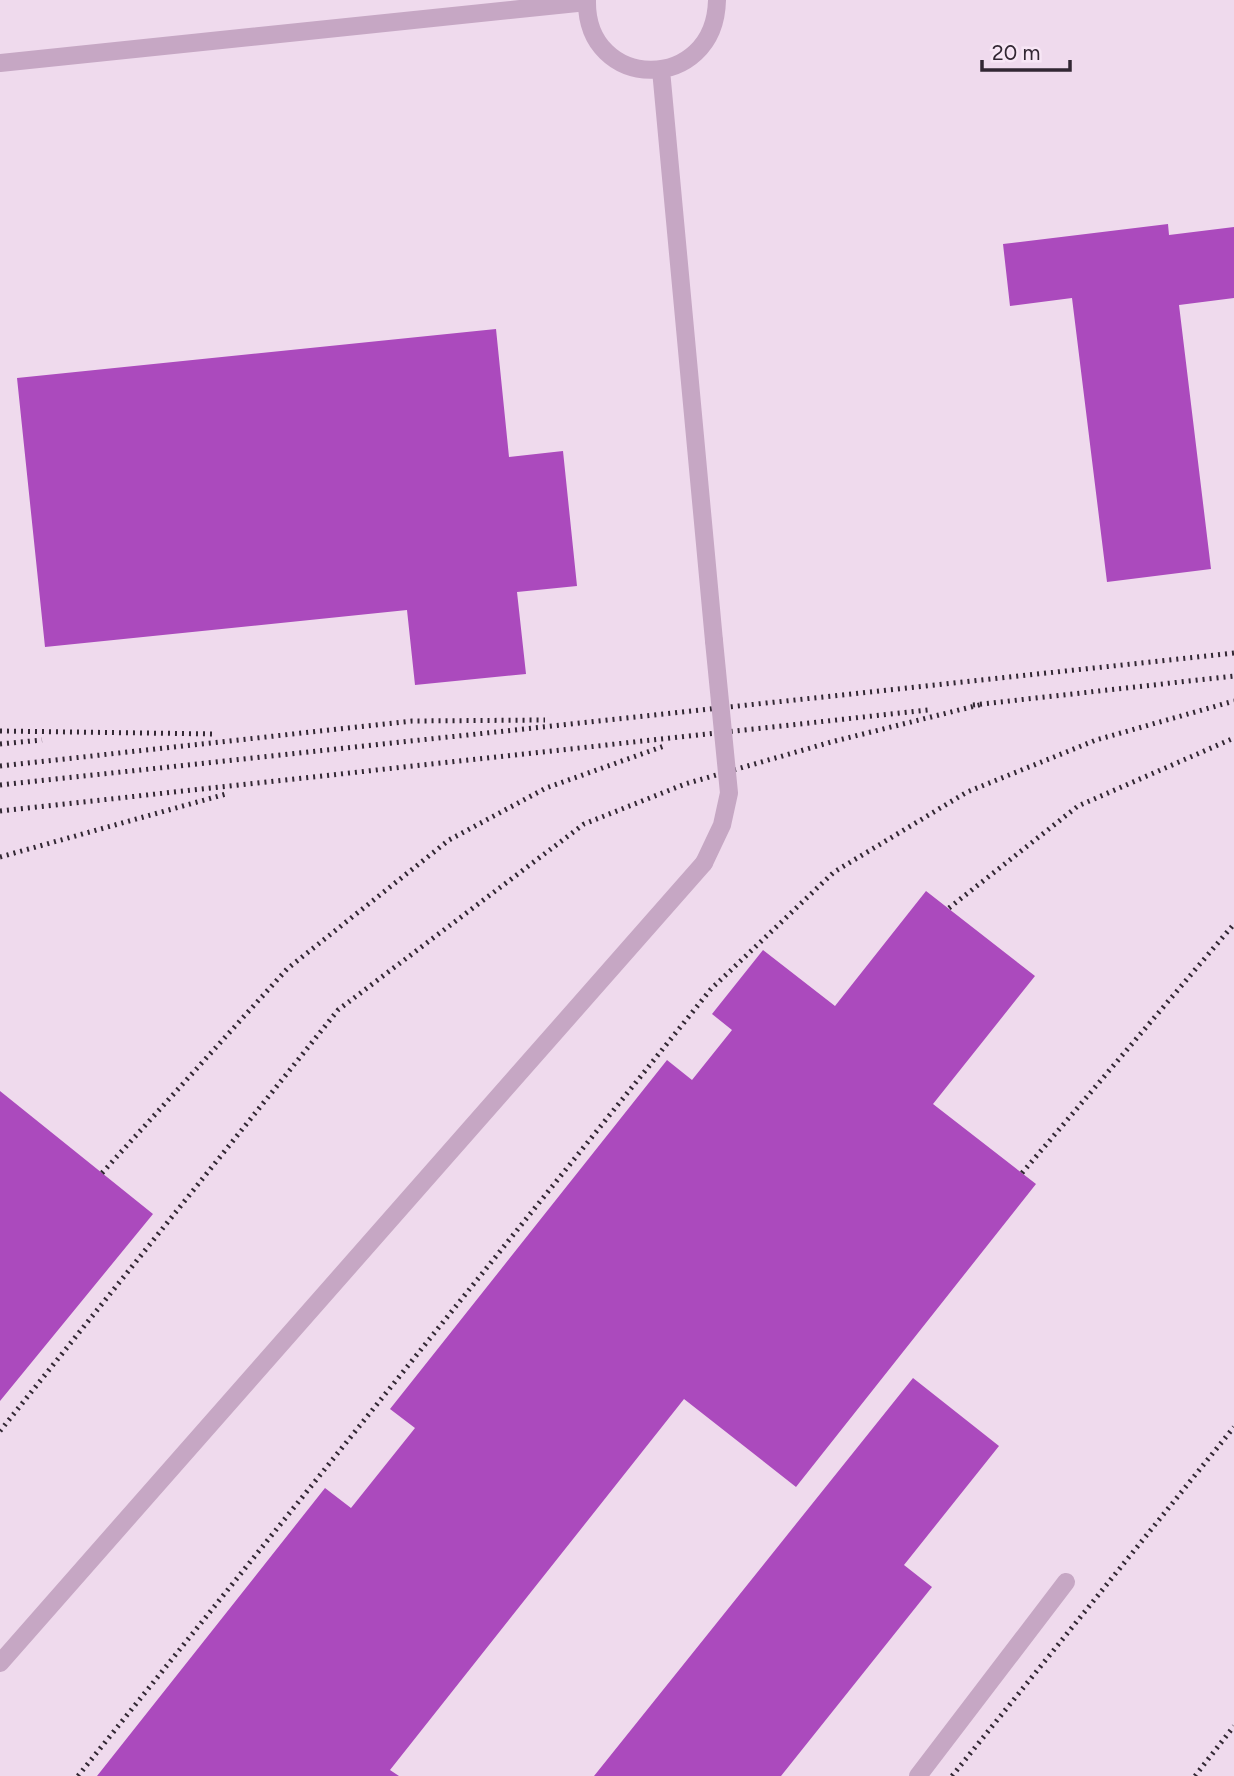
<svg xmlns="http://www.w3.org/2000/svg" width="1234" height="1776" font-family="Figtree,sans-serif">
<style>
.building{fill:#ab4abd}
.lines{fill:none;stroke-linecap:round;stroke-linejoin:round}
.minor{stroke:#c6a7c4;stroke-width:18}
.rail{stroke:#322733;stroke-width:5;stroke-dasharray:2 5;stroke-linecap:butt}
.minor-bridge{stroke:#c6a7c4;stroke-width:18}
</style>
<rect width="100%" height="100%" fill="#efdaed"/>
<!-- building -->
<path class="building" d="M1168 224 1169 235 1234 227V298L1179 305 1211 569 1107 582 1072 298 1010 306 1003 244Z
M496 329 509 457 563 451 577 586 517 592 526 674 415 685 407 610 45 647 17 378Z
M926 891 1035 976 933 1104 1036 1184 796 1487 684 1399 390 1770 399 1776H97L325 1488 351 1508 415 1428 390 1409 667 1060 692 1080 732 1030 712 1014 763 950 835 1006Z
M0 1091 153 1214 0 1401Z
M913 1378 999 1446 904 1565 932 1587 781 1776H594Z"/>
<g class="lines">
<!-- minor -->
<path class="minor" d="M587 0C585 92 715 94 717 0
M0 63 587 2
M661 70 714 641
M0 1663 704 863
M918 1776 1066 1582"/>
<!-- rail -->
<path class="rail" d="M973 705 1234 676
M0 731 216 734
M0 744 42 740
M0 766 412 721 545 720
M0 785 1234 653
M0 811 928 710
M0 857 226 794
M949 908 1078 806 1234 738
M102 1173 287 969 449 840 546 788 667 745
M1022 1173 1234 924
M0 1431 338 1010 584 824 685 784 831 742 983 704
M78 1776 711 989 834 872 967 792 1096 740 1234 701
M952 1776 1234 1427
M1195 1776 1234 1726"/>
<!-- minor-bridge -->
<path class="minor-bridge" d="M704 863 722 825 729 793 714 641"/>
</g>
<!-- scale -->
<path d="M982 60v10h88v-10" fill="none" stroke="#322733" stroke-width="3.5"/>
<text x="992" y="60" font-size="21" fill="#322733" stroke="#f7e6f5" stroke-width="5" paint-order="stroke">20 m</text>
</svg>
